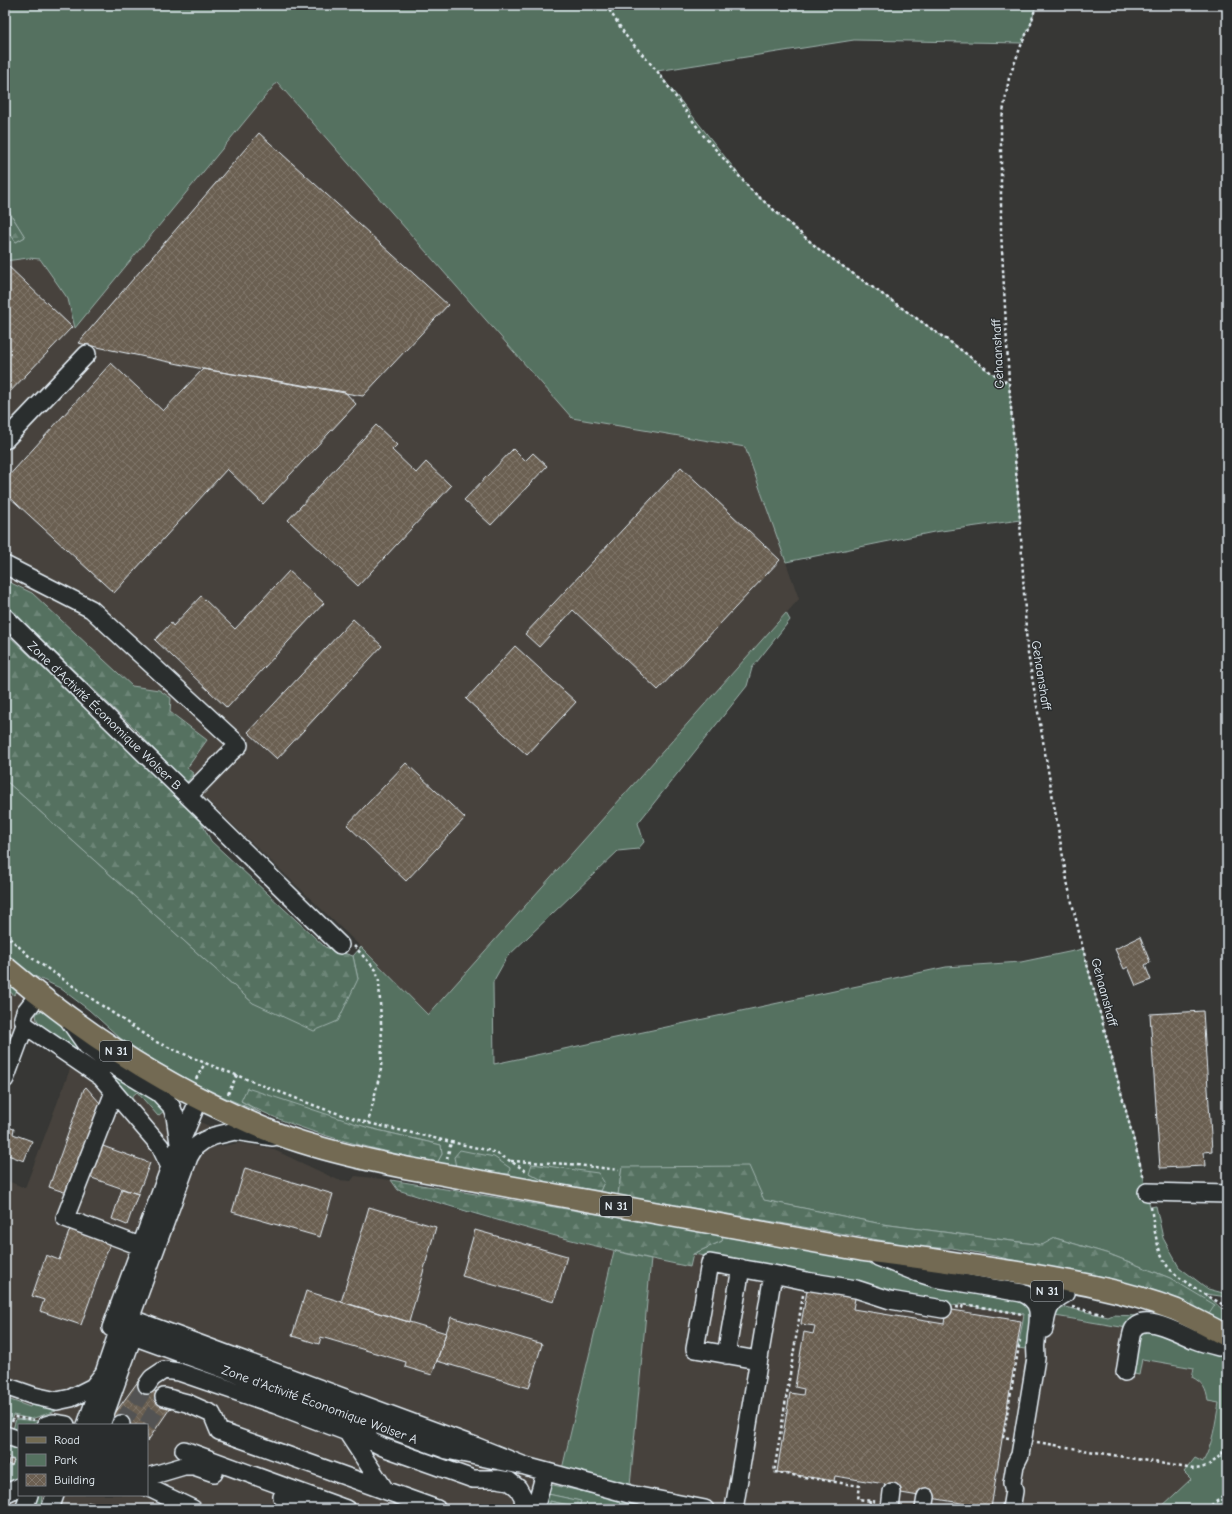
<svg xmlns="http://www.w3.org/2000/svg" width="1232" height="1514" font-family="'Comic Neue',sans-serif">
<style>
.built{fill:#47433d;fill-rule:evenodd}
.green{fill:#557160;stroke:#9eb1ac}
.forest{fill:url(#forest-firs);stroke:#9eb1ac}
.building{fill:url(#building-cross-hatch);stroke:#e8f1f8}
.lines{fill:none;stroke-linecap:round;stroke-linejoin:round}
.minor-tunnel{stroke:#525352;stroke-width:17;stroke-dasharray:17 8;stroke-linecap:butt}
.minor-casing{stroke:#e8f1f8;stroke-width:20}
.major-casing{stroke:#e8f1f8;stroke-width:24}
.path{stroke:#e8f1f8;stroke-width:2.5;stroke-dasharray:3 3;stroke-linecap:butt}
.minor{stroke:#2a2d2e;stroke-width:17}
.major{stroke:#736b52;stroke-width:21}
.labels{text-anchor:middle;stroke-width:3;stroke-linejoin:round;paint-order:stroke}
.shield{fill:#2a2d2e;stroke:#afb6bb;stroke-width:1}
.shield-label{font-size:12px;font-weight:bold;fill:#e8f1f8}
.street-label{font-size:13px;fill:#e8f1f8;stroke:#2a2d2e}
</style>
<defs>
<pattern id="forest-firs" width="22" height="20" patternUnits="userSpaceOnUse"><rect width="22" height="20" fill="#557160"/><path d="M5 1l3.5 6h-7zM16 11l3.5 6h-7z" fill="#6d8678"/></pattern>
<pattern id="building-cross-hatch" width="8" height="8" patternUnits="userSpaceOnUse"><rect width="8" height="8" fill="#6b5f51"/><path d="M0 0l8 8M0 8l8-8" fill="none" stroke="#80766b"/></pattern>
</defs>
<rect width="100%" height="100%" fill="#373735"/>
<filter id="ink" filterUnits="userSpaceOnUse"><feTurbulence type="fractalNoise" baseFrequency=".025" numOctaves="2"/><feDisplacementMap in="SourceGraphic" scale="8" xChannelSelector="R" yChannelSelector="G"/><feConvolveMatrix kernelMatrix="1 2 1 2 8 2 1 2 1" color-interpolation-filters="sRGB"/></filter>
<g filter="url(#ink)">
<!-- built -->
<path class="built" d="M277 82 572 417 745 447 799 599 428 1015 361 947 5 607V261L28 258H40L68 299 75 327Z
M5 988 14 995 17 991 43 1011 38 1012 129 1098 137 1092 158 1116 165 1110 190 1118 212 1127 216 1147 240 1143 270 1148 338 1180 351 1181 355 1176 391 1180 398 1191 470 1214 614 1251 562 1469 630 1486 651 1259 690 1267 693 1254 774 1267 891 1295 959 1306V1304L1024 1314 1019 1348 1025 1349 1032 1313 1133 1329 1142 1359 1194 1368 1192 1377 1202 1383 1207 1392 1208 1401 1219 1403 1209 1451 1203 1463 1195 1458 1191 1479 1159 1509H663L627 1502 541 1509H5V1180L25 1188 72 1064 38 1041 28 1044 5 1102ZM19 1425H147V1495H19Z"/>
<!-- green -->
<path class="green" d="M5 5H1036L1031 24 1022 43 854 40 657 71 752 191 821 251 953 344 988 371 1009 383 1020 520 934 532 786 562 745 447 572 418 277 82 75 328 68 299 40 259 28 258 5 261V227L16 242 25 237 5 205Z
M786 613 790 620 752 668 747 686 638 823 644 842 638 849 618 851 507 957 493 982 494 1064 946 967 1021 962 1083 949 1141 1166 1150 1207 1156 1206 1163 1238 1179 1267 1208 1289 1227 1294V1297L1206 1294 1225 1312 1226 1318 1221 1324 1163 1300 1215 1306 1170 1278 1109 1254 1055 1238 1043 1245 882 1224 763 1200 622 1167 618 1195 600 1191 604 1182 529 1173 548 1183 538 1184 437 1163 442 1154 441 1145 369 1128 241 1101 261 1113 226 1098 194 1083 152 1059 120 1038 89 1010 60 988 30 974 5 953V780L253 1003 358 979 353 956 361 947 428 1015Z
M5 981 17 991 14 995 5 988Z
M43 1011 51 1016 84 1049 140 1086 165 1110 158 1116 137 1092 129 1099 51 1035 37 1020 36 1015 38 1012Z
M723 1235 862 1258 1022 1297 1032 1313 1025 1349 1018 1348 1024 1314 959 1304V1306L891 1295 774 1267 693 1254 722 1241Z
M614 1251 651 1259 630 1486 562 1469Z
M1065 1307 1108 1317 1113 1315 1137 1316 1139 1324 1196 1341 1227 1358V1509H1159L1191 1479 1184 1472 1195 1458 1203 1462C1213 1444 1215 1423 1219 1403L1208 1401C1206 1388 1203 1383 1192 1377L1194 1368 1142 1359 1139 1375 1125 1372 1133 1329 1055 1316 1058 1311Z
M5 1398 30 1407 32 1403 56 1411 31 1419 13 1415 9 1427 5 1426Z
M16 1419 39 1421 32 1425H19V1431L13 1429Z
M9 1444C23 1451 19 1464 19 1478L13 1483 5 1486V1473L8 1464 12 1465 14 1460 6 1455Z
M553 1485 663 1509H549L550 1501 579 1507 580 1501 548 1494 550 1487Z
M34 1495H42L41 1509H33Z"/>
<!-- forest -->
<path class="forest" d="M5 205 25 237 16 242 5 227Z
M5 580 32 593 132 686 159 690 171 698 170 712 207 740 187 768 194 774 186 783 136 730 5 604Z
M5 632 198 816 211 841 325 947 353 956 358 979 338 1021 314 1031 253 1003 5 780Z
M247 1088 369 1128 441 1145 442 1154 437 1163C371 1148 301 1134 241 1101Z
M460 1150 494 1157 510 1168 509 1174 482 1173 456 1167 454 1157Z
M532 1164 598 1173 604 1182 600 1191 548 1183 529 1173Z
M749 1166 764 1200 882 1224 1042 1245 1055 1238 1109 1254 1170 1278 1215 1305 1209 1314 1165 1295 995 1256 952 1248H925L618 1195 622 1167Z
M391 1180 723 1235 722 1241 693 1254 690 1267C591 1247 494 1221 398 1190Z
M548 1494 581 1501 579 1507 550 1501 549 1509H541Z"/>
<!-- building -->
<path class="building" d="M259 133 448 305 363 396 203 369 78 343Z
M5 263 72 327 5 397Z
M111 363 163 411 203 369 345 392 356 404 263 504 227 469 114 593 5 493V480Z
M376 425 397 445 392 450 416 473 426 462 451 486 358 586 288 520Z
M513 449 525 461 533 453 547 466 491 525 464 500Z
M681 467 780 560 658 690 573 610 539 647 525 634Z
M289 571 324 603 227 708 155 640 171 623 173 626 201 596 235 629Z
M353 619 382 646 277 759 248 732Z
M515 646 576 702 527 755 466 699Z
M406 763 465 818 406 881 347 825Z
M1140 937 1150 962 1145 965 1151 980 1136 986 1128 967 1124 969 1115 949Z
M1203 1011 1212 1151 1204 1152 1205 1166 1160 1168 1150 1014Z
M5 1028 13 1035 5 1055Z
M86 1087 100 1103 67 1193 49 1187 84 1089Z
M5 1126 14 1129 13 1134 32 1141 24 1161 5 1154Z
M100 1145 150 1163 138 1194 89 1177Z
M245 1168 333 1194 320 1237 232 1212Z
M122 1189 138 1194 127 1225 112 1219Z
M369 1207 436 1227 409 1322 341 1302Z
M70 1229 110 1243 81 1325 40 1311 44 1300 32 1296 46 1255 59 1260Z
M475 1230 567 1256 554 1302 462 1276Z
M808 1285 856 1293 853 1309 944 1324 946 1309 1021 1321 991 1508 883 1490 885 1484 835 1476 834 1481 777 1472 790 1393 803 1395 804 1389 795 1387 804 1332 813 1334 815 1326 801 1324Z
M306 1291 446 1333 432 1375 405 1367 406 1362 321 1337 319 1344 292 1336Z
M451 1317 542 1344 529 1388 437 1361Z
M139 1380 173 1404 147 1442V1425H123L112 1417Z
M9 1459 14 1460 12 1466 8 1464Z
M88 1502 112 1508V1509H86Z"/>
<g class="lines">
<!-- minor-tunnel -->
<path class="minor-tunnel" d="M121 1424 147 1385
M147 1425 164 1397"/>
<!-- minor casing -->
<g class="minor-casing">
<path id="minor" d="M5 440 87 354
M5 565 91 609 239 745 230 753 188 796
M5 617 340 945
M39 994 25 1012 23 1018 25 1025 101 1077 160 1146 170 1167
M70 1022 87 1046 111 1064 159 1093 171 1106 175 1116 179 1143
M5 1079 25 1025
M114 1092 65 1218 140 1246
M1147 1192 1227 1194
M878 1257 918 1273 934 1278 1022 1293C1046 1303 1037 1322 1036 1342 1035 1347 1036 1353 1036 1358L1020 1455 1015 1465 1012 1483 1014 1491 1011 1509
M773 1274 806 1281 856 1289 890 1300 943 1309
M124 1316 475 1446 525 1466 447 1450 111 1328 170 1167 199 1099
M130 1319 189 1157 195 1147 203 1141 214 1136 235 1131 273 1137
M1044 1329C1047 1311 1048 1303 1065 1294
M726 1355 741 1268
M1125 1372C1127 1364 1130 1335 1133 1330 1143 1311 1182 1335 1195 1340 1203 1343 1211 1345 1219 1347
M147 1385 152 1378 164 1370 179 1372 276 1405 347 1432 385 1490
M5 1386 34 1396 57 1401 71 1398 93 1387 104 1373 122 1320
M164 1397 187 1403 212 1414 219 1431 437 1509
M347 1414 371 1441 383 1447 473 1479H497L509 1481 518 1488 523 1497 524 1509
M46 1425 53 1423 66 1425
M86 1425 103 1377
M101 1425 133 1336
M120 1425 121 1424
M5 1435 19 1440
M184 1450 346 1509
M525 1466 629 1494 705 1509
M147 1477 184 1466H194L214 1473
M147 1487 193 1509
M5 1494 19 1487
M282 1497 309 1509
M24 1509 29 1495
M50 1509 55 1495
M535 1509 545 1473
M734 1509 773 1274 710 1263 695 1349 758 1360
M890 1509 892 1492
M924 1509 926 1497"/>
</g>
<!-- major casing -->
<g class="major-casing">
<path id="major" d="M5 967C75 1026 150 1077 234 1115 255 1125 278 1135 301 1142 336 1153 372 1161 407 1168L861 1250C910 1256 959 1263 1008 1271 1064 1280 1122 1289 1176 1310 1193 1318 1210 1327 1227 1336"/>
</g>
<!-- path -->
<path class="path" d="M606 5 626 36 657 71 703 135 752 191 821 251 953 344 989 371 1008 383
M1036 5 1031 24 1022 43 1009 78 1001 124V231L1009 383 1020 520 1027 648 1068 886 1083 949 1144 1179
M5 934 29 956 154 1041 205 1063 321 1108 368 1123 491 1151 502 1156 528 1172
M354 946 355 947 376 970 379 981 382 1043 381 1069 368 1123
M196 1079 205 1063
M228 1094 237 1075
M447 1159 451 1142
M511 1161 569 1164 619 1170
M1151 1207C1154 1227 1156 1247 1166 1264 1174 1278 1212 1298 1227 1307
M803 1295 774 1472 860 1486 858 1499 878 1502
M956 1307 962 1308 963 1304 1023 1314
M1072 1307 1106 1315
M12 1422 14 1417 34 1420
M1009 1438 1003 1437 1020 1340
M1037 1442 1194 1469C1210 1468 1216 1459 1227 1449
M869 1509 870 1501
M1206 1509 1227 1494"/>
<!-- minor -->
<use href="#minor" class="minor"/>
<!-- major -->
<use href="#major" class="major"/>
</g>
</g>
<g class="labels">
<!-- shield labels -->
<g class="shield">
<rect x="100" y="1041" width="32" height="20" rx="3"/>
<rect x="600" y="1196" width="32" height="20" rx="3"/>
<rect x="1031" y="1281" width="32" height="20" rx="3"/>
</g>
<g class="shield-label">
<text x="116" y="1055">N 31</text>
<text x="616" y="1210">N 31</text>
<text x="1047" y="1295">N 31</text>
</g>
<!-- street labels -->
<g class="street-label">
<text transform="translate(997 354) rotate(-93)" y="5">Gehaanshaff</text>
<text transform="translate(1042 675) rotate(81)" y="5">Gehaanshaff</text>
<text transform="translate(105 715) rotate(44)" y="5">Zone d'Activité Économique Wolser B</text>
<text transform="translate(1105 992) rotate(75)" y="5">Gehaanshaff</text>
<text transform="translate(320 1404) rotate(20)" y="5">Zone d'Activité Économique Wolser A</text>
</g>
</g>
<!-- margin -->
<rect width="1232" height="1514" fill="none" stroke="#2a2d2e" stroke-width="20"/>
<rect x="10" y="10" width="1212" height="1494" fill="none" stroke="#e8f1f8" stroke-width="1.5" filter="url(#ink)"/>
<!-- legend -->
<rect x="18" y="1424" width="130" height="72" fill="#2a2d2e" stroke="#767b7f"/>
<rect x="26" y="1437" width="20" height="6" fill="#736b52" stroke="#767b7f"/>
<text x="54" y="1444" font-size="12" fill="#e8f1f8">Road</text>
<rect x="26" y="1454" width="20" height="12" fill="#557160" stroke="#767b7f"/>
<text x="54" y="1464" font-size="12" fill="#e8f1f8">Park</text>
<rect x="26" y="1474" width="20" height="12" fill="url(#building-cross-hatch)" stroke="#767b7f"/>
<text x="54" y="1484" font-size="12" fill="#e8f1f8">Building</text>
</svg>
